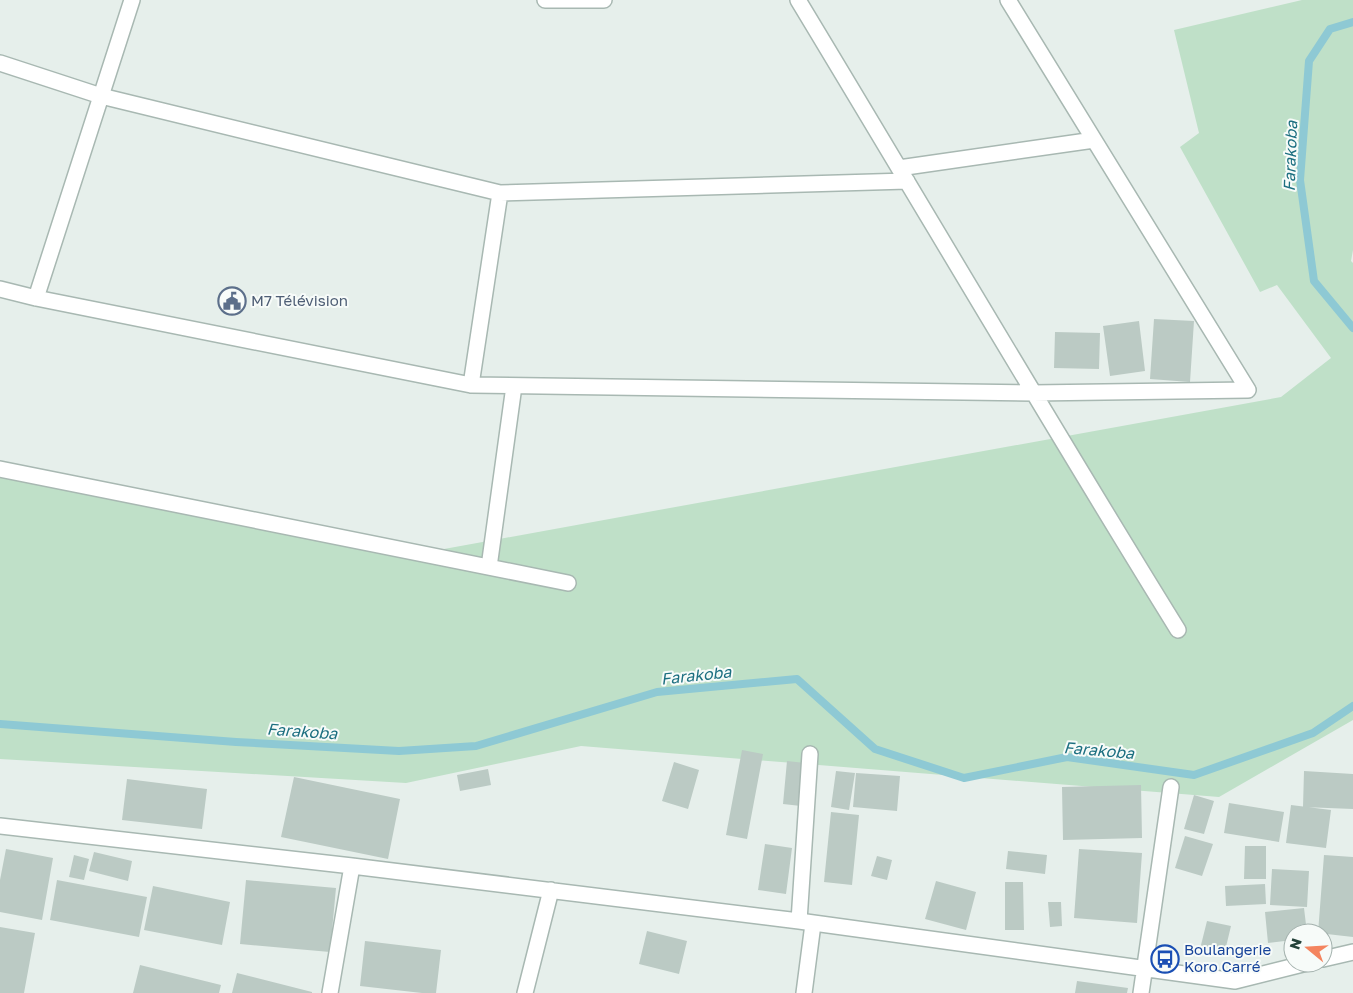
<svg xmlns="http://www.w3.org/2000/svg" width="1353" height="993" font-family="'Golos Text',sans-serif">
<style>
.green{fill:#bfe0c8}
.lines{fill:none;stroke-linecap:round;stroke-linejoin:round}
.stream{stroke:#8ec9d4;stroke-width:8}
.building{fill:#bbcac4}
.street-casing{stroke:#a8b8b2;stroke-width:18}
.street{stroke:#fff;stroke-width:15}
.labels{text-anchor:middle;stroke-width:4;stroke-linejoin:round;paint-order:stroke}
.service-label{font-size:15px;fill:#4e5e75;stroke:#f7fbf9;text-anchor:start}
.transit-label{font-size:15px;fill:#164399;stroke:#f7fbf9;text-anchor:start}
.water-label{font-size:16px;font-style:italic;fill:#1c6f80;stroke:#f7fbf9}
</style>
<rect width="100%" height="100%" fill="#e6efeb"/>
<!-- green -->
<path class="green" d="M1302 0H1353V250L1351 261 1353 263V720L1219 797 581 746 406 783 0 759V466L411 555 1281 397 1331 358 1277 285 1260 292 1180 147 1199 133 1174 30Z"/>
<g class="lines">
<!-- stream -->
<path class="stream" d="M1353 22 1330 29 1309 61 1300 180 1314 281 1353 328
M0 724 236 742 399 751 476 746 657 692 797 679 875 749 964 778 1067 757 1194 775 1313 733 1353 706"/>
</g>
<!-- building -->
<path class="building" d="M1154 319 1194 321 1190 382 1150 379Z
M1139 321 1145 371 1110 376 1103 326Z
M1055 332 1100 333 1099 369 1054 368Z
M742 750 763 754 747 839 726 835Z
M787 761 805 763 801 806 783 804Z
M674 762 699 770 688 809 662 801Z
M488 769 491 785 460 791 457 775Z
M836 771 855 773 849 810 831 807Z
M1304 771 1353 774V809L1303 807Z
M856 773 900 776 897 811 853 807Z
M294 777 400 799 388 859 281 837Z
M127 779 207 789 202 829 122 820Z
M1141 785 1142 838 1063 840 1062 787Z
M1194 795 1214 801 1204 834 1184 829Z
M1229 803 1284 812 1279 842 1224 833Z
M1291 805 1331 810 1326 848 1286 843Z
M831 812 859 815 852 885 824 882Z
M1185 836 1213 844 1202 876 1175 868Z
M765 844 792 848 786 894 758 890Z
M1245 846H1266V879H1244Z
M6 849 53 858 42 920 0 912V880Z
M1079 849 1142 853 1137 923 1074 918Z
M1008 851 1047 855 1045 874 1006 869Z
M94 852 132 861 128 881 89 871Z
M74 855 89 859 84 880 69 877Z
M1324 855 1353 857V937L1318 933Z
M877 856 892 860 887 880 871 876Z
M1272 869 1309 871 1307 907 1270 905Z
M57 880 147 897 139 937 50 920Z
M246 880 336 888 330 952 240 944Z
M936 881 976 892 966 930 925 919Z
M1005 882H1023L1024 930H1005Z
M1265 884 1266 904 1226 906 1225 886Z
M153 886 230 902 222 945 144 930Z
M1048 902H1061L1062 926 1050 927Z
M1304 908 1307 933H1293V940L1268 943 1265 912Z
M1207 921 1231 926 1224 955 1200 949Z
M0 927 35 933 24 993H0Z
M647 931 687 941 679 974 639 964Z
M365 941 441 950 436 993H422L360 986Z
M140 965 221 985 219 993H133Z
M237 973 312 992V993H232Z
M1077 981 1128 988 1127 993H1075Z"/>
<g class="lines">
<!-- street casing -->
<g class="street-casing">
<path id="street" d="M545 0H604
M798 0C925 210 1049 422 1178 630
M1008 0 1248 390
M0 63 101 96 500 193 907 181
M899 168 1094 140
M0 289 36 298 471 385 1033 393 1248 390
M36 298 132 0
M471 385 500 193
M0 469 568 583
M489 567 514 386
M0 826 352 866 799 921 1235 981 1307 963
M799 921 810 754
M1323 959 1353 952
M330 993 352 866
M525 993 551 890
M804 993 813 924
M1141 993 1171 787"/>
</g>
<!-- street -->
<use href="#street" class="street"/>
</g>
<!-- icons -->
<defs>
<g id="civic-ring" transform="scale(1.4375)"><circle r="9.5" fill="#f7fbf9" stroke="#5c6f8a" stroke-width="1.5"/><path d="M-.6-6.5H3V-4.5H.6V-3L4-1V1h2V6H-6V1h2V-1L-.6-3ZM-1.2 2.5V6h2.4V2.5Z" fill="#5c6f8a"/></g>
<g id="bus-ring" transform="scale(1.4375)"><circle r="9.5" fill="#f7fbf9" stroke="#1a4fb4" stroke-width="1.5"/><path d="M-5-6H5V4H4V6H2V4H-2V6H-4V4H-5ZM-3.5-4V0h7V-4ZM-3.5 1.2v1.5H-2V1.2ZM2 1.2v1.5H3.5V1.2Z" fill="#1a4fb4"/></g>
</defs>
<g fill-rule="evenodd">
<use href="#civic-ring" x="232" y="301"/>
<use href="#bus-ring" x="1165" y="959"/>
</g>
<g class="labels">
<!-- service labels -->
<g class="service-label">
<text x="251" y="306">M7 Télévision</text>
</g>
<!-- transit labels -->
<g class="transit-label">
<text x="1184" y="955">Boulangerie<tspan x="1184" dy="17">Koro Carré</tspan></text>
</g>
<!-- water labels -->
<g class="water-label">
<text transform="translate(1290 156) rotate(-88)" y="6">Farakoba</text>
<text transform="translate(696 675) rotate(-6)" y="6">Farakoba</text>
<text transform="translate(302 731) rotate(4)" y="6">Farakoba</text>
<text transform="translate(1099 750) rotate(5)" y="6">Farakoba</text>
</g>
</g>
<!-- north arrow -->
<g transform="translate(1308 948) rotate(288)"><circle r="24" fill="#f7fbf9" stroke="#a3b1ad"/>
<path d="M0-4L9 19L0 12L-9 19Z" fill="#f4845f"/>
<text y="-8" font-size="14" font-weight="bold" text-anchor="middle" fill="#24423a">N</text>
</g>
</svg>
